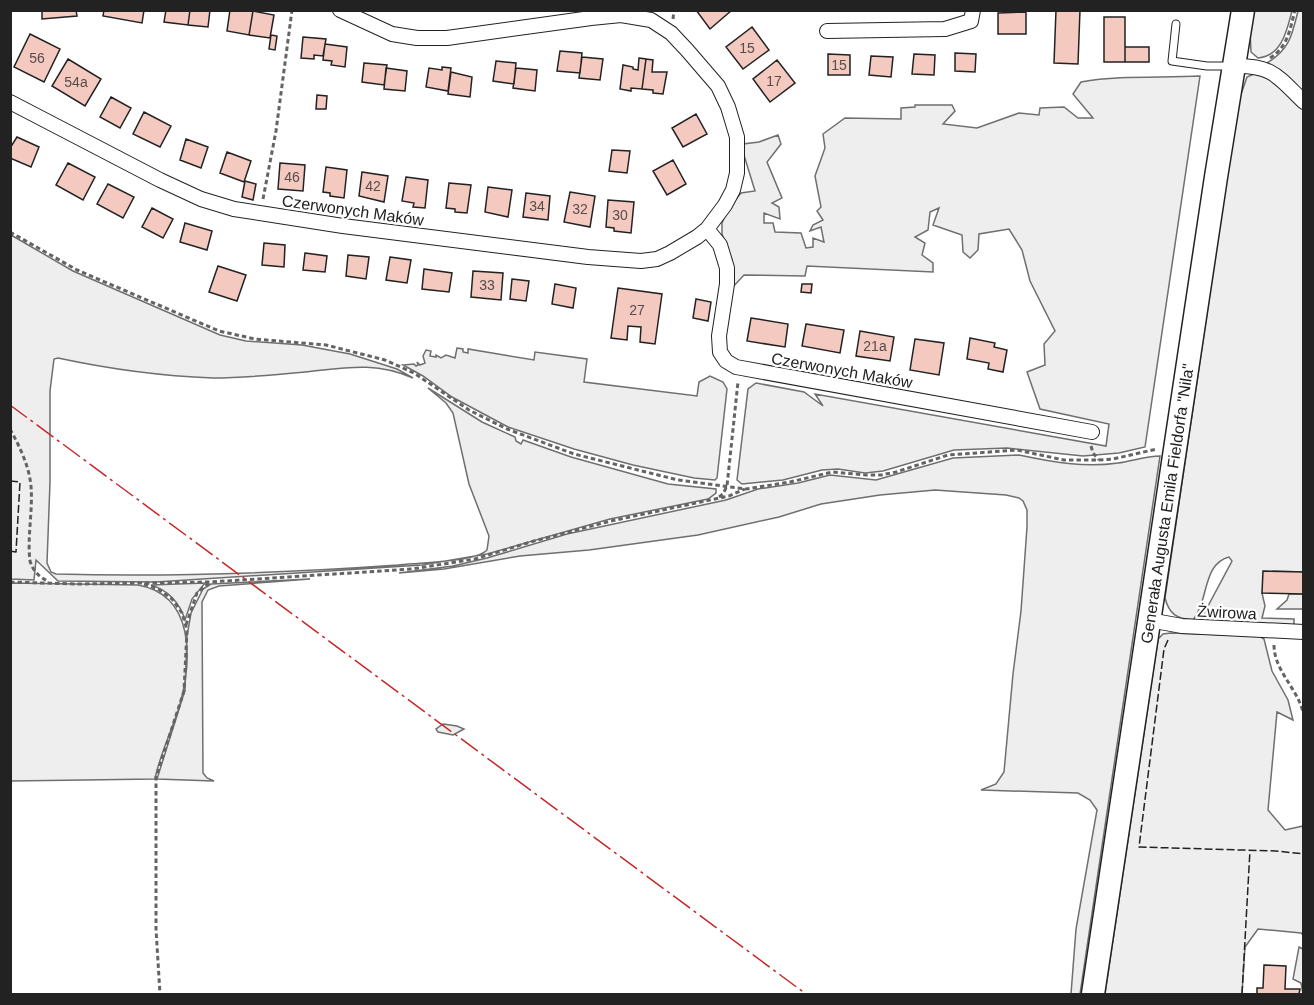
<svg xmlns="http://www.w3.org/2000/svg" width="1314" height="1005" font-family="Arial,sans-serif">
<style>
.green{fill:#eee;stroke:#6f6f6f;stroke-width:1.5}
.building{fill:#f3c9c0;stroke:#222;stroke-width:1.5}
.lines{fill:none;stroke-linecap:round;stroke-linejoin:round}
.service-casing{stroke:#222;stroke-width:9}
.minor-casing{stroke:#222;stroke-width:16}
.primary-casing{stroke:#222;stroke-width:25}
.path{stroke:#646464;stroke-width:3;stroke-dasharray:4.5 3;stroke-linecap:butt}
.service{stroke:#fff;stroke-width:7}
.minor{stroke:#fff;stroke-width:14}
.primary{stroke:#fff;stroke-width:22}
.fence{stroke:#222;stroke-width:1.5;stroke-dasharray:8 3;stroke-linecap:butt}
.power{stroke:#c62828;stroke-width:1.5;stroke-dasharray:21 4.5 3 4.5;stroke-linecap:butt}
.labels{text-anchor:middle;stroke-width:4.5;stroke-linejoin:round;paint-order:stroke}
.number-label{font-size:14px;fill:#564c4a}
.street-label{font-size:16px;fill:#222;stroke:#fff}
</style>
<rect width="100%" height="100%" fill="#fff"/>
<!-- green -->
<path class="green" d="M1253 11H1292C1287 30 1282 56 1258 58L1251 52 1250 31Z
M1298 11H1303V97L1267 63C1290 49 1292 35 1298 11Z
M1256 73 1267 75 1303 109V572L1273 571 1262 593 1265 606 1262 618 1294 619V625L1200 621 1232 561 1229 557C1202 564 1209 601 1193 620 1177 619 1169 614 1165 598L1238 103 1247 77Z
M1200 76 1145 447 1119 453 1083 456 1007 448 954 450 883 471 865 473 838 469 822 470 783 480 742 484 737 480 748 389 756 383 804 392 823 406 815 394 1106 446 1109 424 1040 409 1027 372 1045 365 1044 344 1055 331 1030 281 1022 250 1009 229 979 234 978 250 970 258 963 252 962 235 933 225 939 208 930 212 928 230 915 237 925 243 922 255 933 263V272L807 266 805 276 744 275 730 290 732 260 722 234V223L728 209 741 193 755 191 743 152V144L759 142 778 135 781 144 767 162 782 198 772 203 779 207 780 219 764 213V223H773L775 232 801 233 806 248 813 247V238L824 242 821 227 810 231 813 225 823 220 817 211 821 207 815 176 825 148 823 134 845 118 901 119V108L915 107V105H952L955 111 943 124 977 128 1019 113 1039 115 1040 108 1064 107 1078 118H1093L1073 94 1081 82C1120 75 1160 78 1200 76Z
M11 235 73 271 220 335 246 341 302 345 350 354 397 369 413 378C375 361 344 368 305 372 275 375 243 378 213 378 161 376 109 369 58 358L54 359 50 391V482L47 563 51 572 56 574C170 577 284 573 398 565 417 563 476 562 487 550L489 536 469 484 453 413 446 403 428 388 482 422 515 437 516 441 521 444 523 440 571 457 668 484 716 489V493L708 499 610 519 487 554 422 565 156 582 58 581 36 560 34 580 11 579Z
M457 348 463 349V352L468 353V349L534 360 535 352 587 359 584 382 697 396 699 382 710 376 723 382 727 389 717 478 715 480 694 478 633 465 574 449 508 427 452 397 423 376 403 365 414 364 416 366 418 365 417 362 420 365 425 363 423 356 426 350 431 351 430 356 436 357V355L441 358 446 355 455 358Z
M1019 455C1052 462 1085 468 1118 463 1132 461 1146 456 1160 456L1080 994H1071L1076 929 1097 810 1090 800 1078 793 981 790 996 784 1004 772 1013 674 1021 611 1027 527V510L1023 501 1019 498 1006 495 935 490 880 495 821 504 779 517 698 535 589 550 520 556 444 569 399 573 453 566 487 558 567 534 726 500 758 489 798 483 830 475 876 480 953 458Z
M310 579 219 586 208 590 202 602 203 773 207 778 214 781 157 779 185 690 187 636 191 613 203 589 211 584Z
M11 583 138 585C195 595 192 660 180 704 173 729 160 753 155 779L11 781Z
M205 583 192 599 185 620C180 603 168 590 151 585Z
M1289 594H1303V609H1277L1287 600Z
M1171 633 1259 636 1264 639 1272 671 1288 700 1293 720 1277 712 1268 810 1285 830 1303 826V935L1301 933 1258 929 1245 947 1242 994H1105L1158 639 1163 634Z
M443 724 457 726 464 729 453 735 438 732 436 729Z
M1299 947 1303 949V994L1301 983 1293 979Z"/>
<!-- building -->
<path class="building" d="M42 10H76L77 16 42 19Z
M104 10H144L142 23 103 16Z
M166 10H190L188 25 164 22Z
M190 10H210L208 27 188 25Z
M230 10 253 11 249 35 227 31Z
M696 10H732L710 29Z
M1056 10H1080L1078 64 1054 63Z
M253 11 274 15 270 38 249 35Z
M1026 12V34H998V13Z
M1104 17H1125V62H1104Z
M752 27 769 50 743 69 726 47Z
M30 34 60 49 44 82 14 67Z
M271 35 277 36 275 50 269 49Z
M303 37 326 39 323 56 314 55V59L301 58Z
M325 44 347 47 345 67 331 65 332 61 323 60Z
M1125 47H1149V62H1125Z
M560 51 582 53 580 73 557 71Z
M955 53 976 54 975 72 955 71Z
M828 54 850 55V75H828Z
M914 54 935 55 934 75 912 74Z
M871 56 893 57 891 77 869 75Z
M582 57 603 59 600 80 579 78Z
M639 58 646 59 642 89 631 88V91L620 89 623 65 633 67V69L638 70Z
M68 59 101 79 85 106 52 86Z
M646 59 653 60 652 72H667L663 94 653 93V90L642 89Z
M777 60 795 83 770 102 753 79Z
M496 61 516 63 514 84 493 81Z
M364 63 387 65 384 85 362 82Z
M442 67 451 68 448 91 426 87 429 68 442 70Z
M386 68 407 71 405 91 384 89Z
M516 68 537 70 535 91 513 88Z
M451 72 472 77 470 97 448 94Z
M317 95 327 96 326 109H316Z
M111 97 131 108 120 128 100 117Z
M144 112 171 126 160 147 133 134Z
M696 114 707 134 683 147 672 128Z
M17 137 39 147 31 167 10 158V148Z
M186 139 208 147 201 168 180 160Z
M612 150 630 151 627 173 609 171Z
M227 152 251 161 244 182 220 173Z
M673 160 686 184 667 195 653 171Z
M68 163 95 177 83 200 56 185Z
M280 163 305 165 303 191 278 189Z
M326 167 347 170 344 198 330 196V193L323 192Z
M362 172 388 176 384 202 359 196Z
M406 177 428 180 425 208 413 207 414 203 402 201Z
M245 181 256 184 253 200 242 197Z
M449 183 471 185 467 213 455 212V209L446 208Z
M108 184 134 197 123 218 97 204Z
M488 187 512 190 508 217 485 212Z
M570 192 595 196 590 227 564 222Z
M526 193 550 196 548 220 523 217Z
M608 200 634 202 631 233 614 231V228L606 227Z
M152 208 173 219 163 238 142 227Z
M185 223 212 231 207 250 180 242Z
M264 243 285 245 284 267 262 265Z
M305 253 327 256 325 272 303 270Z
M348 255 369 257 366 279 346 276Z
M390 257 411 260 407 283 386 280Z
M218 266 246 275 237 301 209 292Z
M424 269 452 273 449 292 422 289Z
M473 271 503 273 501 300 471 297Z
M512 279 529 281 526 301 510 299Z
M555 284 576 288 573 308 552 304Z
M802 284H812L811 293 801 292Z
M618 288 662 294 655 344 640 342 641 327 628 326 627 340 611 338Z
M696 299 711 302 708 321 693 318Z
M751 318 788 324 785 347 747 341Z
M806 324 844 330 840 353 802 346Z
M860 331 894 337 890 361 856 356Z
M970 338 995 343 994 347 1007 350 1003 372 988 369 989 363 967 359Z
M915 339 944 343 939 375 910 370Z
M1263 571 1304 572V594L1262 593Z
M1264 965 1286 966 1285 989H1300L1299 994H1257V988H1263Z"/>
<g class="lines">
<!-- service casing -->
<g class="service-casing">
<path id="service" d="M1176 24 1172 61 1207 66H1231"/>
</g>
<!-- minor casing -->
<g class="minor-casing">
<path id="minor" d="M827 31 945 29 971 21 973 10
M1234 66C1273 65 1278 77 1304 102
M10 102 160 180 201 199 234 209 343 226 588 257 641 261 657 259 670 253 697 237 707 229 725 205 733 190 737 173V137L728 107 718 86 687 50 671 33 651 20 621 15 591 18 447 38H417L392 34 340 10
M707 229 720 245 727 268V284L719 336 720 352 726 361 736 367 1092 432
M1149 620 1182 626 1304 632"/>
</g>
<!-- primary casing -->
<g class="primary-casing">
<g id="primary">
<path id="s1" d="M1093 994 1216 177 1243 10"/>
</g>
</g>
<!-- path -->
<path class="path" d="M673 19 674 10
M1270 58C1288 47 1290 29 1295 10
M263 199 276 131 292 10
M10 232 77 270 219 331 255 339 326 345 385 360 414 373 469 410 507 429 574 454 678 480 746 489 790 482 832 472 866 475H881L896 472 948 455 1017 450 1064 460H1099L1113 459 1157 449
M10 429C20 447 29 466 31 486 33 511 27 537 30 561 33 571 39 577 48 581
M1091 446 1093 453 1099 460
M10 472H12
M719 497 723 494 727 486 738 382
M10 582 78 584 210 582 412 569 475 559 534 541 611 521 729 496 745 489
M144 584 158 589 172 599 182 613 187 630 184 691 156 777V929L160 994
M186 625 197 593 210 582
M1274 645C1274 672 1300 690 1304 717"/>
<!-- service -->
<use href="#service" class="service"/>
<!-- minor -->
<use href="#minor" class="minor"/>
<!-- primary -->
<use href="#primary" class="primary"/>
<!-- fence -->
<path class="fence" d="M10 481 20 482 16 552 10 551
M1168 640 1164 649 1139 847 1276 851 1304 854
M1242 994 1250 850"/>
<!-- power -->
<path class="power" d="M10 405 806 994"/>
</g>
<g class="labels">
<!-- number labels -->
<g class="number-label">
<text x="747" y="53">15</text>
<text x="37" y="63">56</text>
<text x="839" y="70">15</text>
<text x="774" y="86">17</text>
<text x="76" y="87">54a</text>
<text x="292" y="182">46</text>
<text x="373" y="191">42</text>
<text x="537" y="211">34</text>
<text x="580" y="214">32</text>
<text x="620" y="220">30</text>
<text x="487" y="290">33</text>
<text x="637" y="315">27</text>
<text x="875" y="351">21a</text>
</g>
<!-- street labels -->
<g class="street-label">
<text transform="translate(353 210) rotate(8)" y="6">Czerwonych Maków</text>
<text transform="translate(842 370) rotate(10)" y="6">Czerwonych Maków</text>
<text dy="6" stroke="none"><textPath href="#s1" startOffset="496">Generała Augusta Emila Fieldorfa "Nila"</textPath></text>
<text transform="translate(1227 612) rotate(3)" y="6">Żwirowa</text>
</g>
</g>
<!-- border -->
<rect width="1314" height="1005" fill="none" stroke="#222222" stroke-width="24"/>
</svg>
